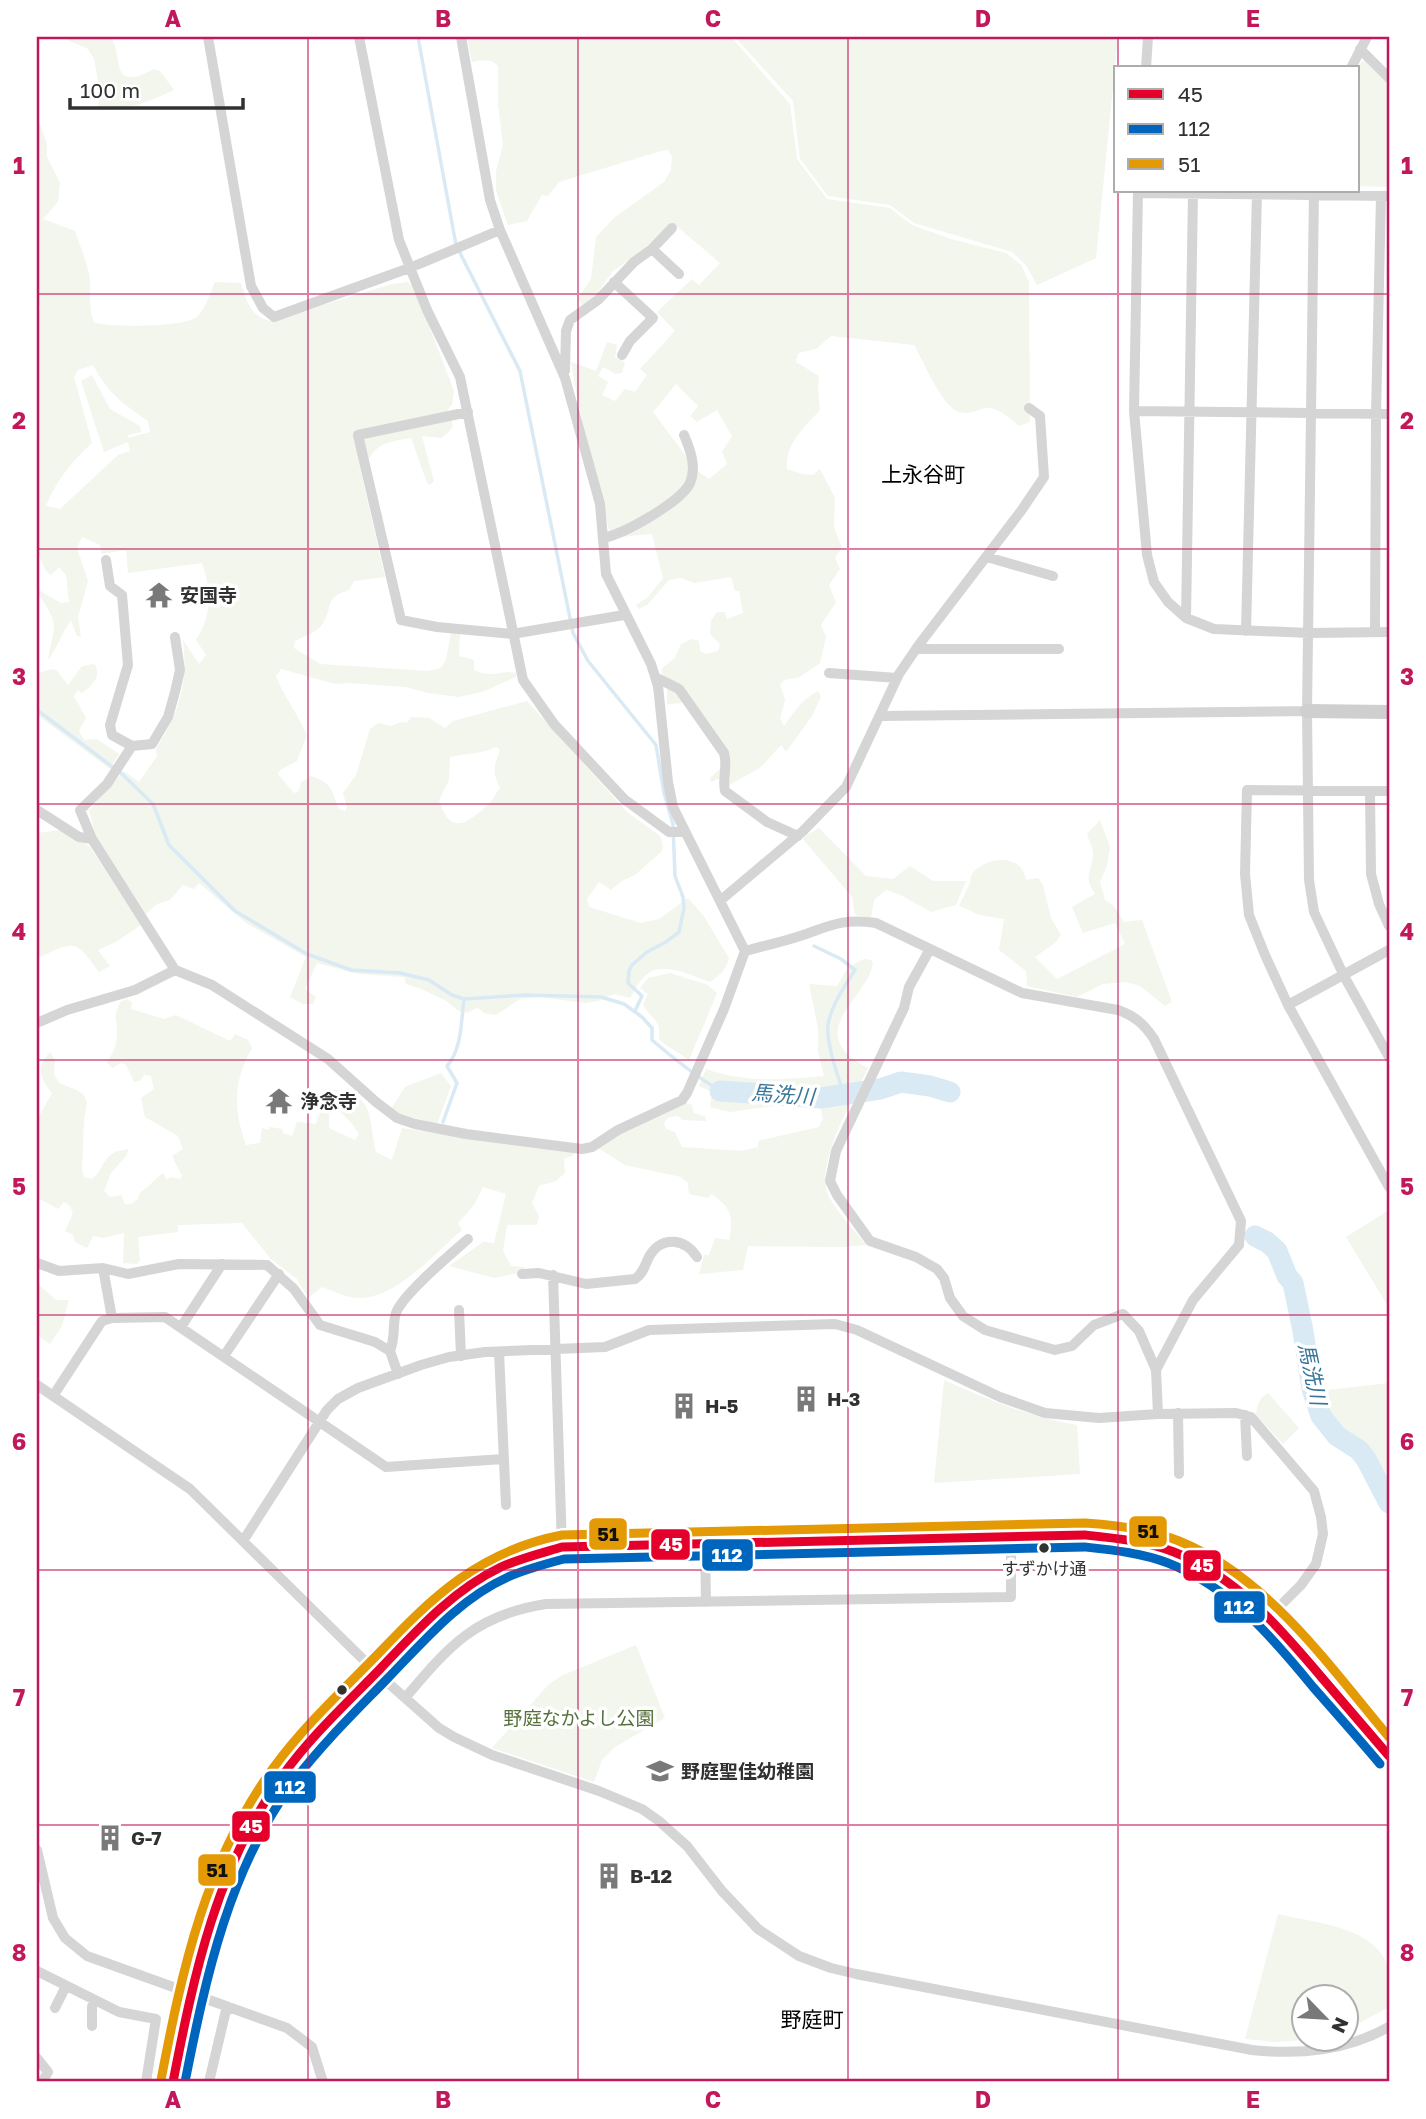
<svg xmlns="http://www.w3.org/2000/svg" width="1426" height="2119" font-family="'Golos Text','Noto Sans JP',sans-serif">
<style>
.green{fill:#f2f6ed;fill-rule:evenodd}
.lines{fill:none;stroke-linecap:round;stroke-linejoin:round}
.stream{stroke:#d9eaf4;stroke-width:3.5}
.river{stroke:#d9eaf4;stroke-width:21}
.street{stroke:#d5d5d5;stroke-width:10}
.secondary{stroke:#cfcfcf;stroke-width:14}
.bus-1-casing{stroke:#fff;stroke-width:14}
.bus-2-casing{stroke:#fff;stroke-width:14}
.bus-3-casing{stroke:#fff;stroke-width:14}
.bus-1{stroke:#e4002b;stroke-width:9}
.bus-2{stroke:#0065bd;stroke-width:9}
.bus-3{stroke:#e39a05;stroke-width:9}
.grid{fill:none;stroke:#c2185b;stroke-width:2;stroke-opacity:0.55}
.bus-dot{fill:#313131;stroke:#fff;stroke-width:2.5}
.labels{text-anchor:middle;stroke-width:7;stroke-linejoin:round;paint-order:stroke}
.bus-label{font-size:17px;fill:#313131;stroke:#fff}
.poi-label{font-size:19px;font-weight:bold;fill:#313131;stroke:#fff;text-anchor:start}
.park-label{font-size:19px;fill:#55703a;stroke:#fff}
.neighbourhood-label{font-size:21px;fill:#000;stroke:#fff}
.water-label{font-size:21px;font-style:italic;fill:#38769a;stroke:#fff}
.line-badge{stroke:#fff;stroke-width:2.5}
.badge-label{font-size:19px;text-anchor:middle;font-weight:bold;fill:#fff}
.pale-badge-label{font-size:19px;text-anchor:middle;font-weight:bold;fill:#111}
.neatline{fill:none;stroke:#c2185b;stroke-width:2.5}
.grid-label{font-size:23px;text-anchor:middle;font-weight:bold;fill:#c2185b}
</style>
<rect width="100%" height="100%" fill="#fff"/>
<!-- green -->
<path class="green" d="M61 37H111C124 56 108 94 154 69L160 71 174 90C148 102 126 111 98 110L100 91 94 59 88 49Z
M467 37H731L790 104 797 159 827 199 890 208 912 225 951 239 1006 253 1021 265 1029 282 1030 422 1019 426C1012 420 1000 409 990 408 979 407 970 417 957 411 940 403 924 362 914 345L831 336 816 349 798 353 796 362 819 376 818 387 820 410C804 428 785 443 787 469L802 474 813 475 820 469 835 498 834 528 842 547 835 558 840 569 829 585 836 602 821 625 826 637 820 663 798 678 787 679 780 684 785 700 780 718 784 726C795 711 801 700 818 691L821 697 812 716 786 752 781 745 760 768 727 786 720 778 711 782 710 778 723 766 724 759 683 703 667 704V687L661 669 675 658 681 644 692 639 699 641 700 651 706 654 718 651 720 644 710 634 711 621 717 612H725L727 619 743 613 739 591H735L731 577 694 583 681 578 669 580 647 605 639 609 636 605 648 597 663 578 652 534 619 537 609 530C598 474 579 419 571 362L596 371 607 342 617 345 615 357 625 362 622 373 616 374 603 367 598 376 608 382 602 395 615 401 625 389 635 392 647 375 640 369 675 331 657 312 692 279 699 285 720 263 673 223 644 250 613 271 593 299 582 305 578 298 591 279 596 237 615 217 664 182 671 170 672 157 668 150 661 151 559 182 548 196 542 195 527 221 508 225 496 191V171L503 145 498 104V66C491 58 482 60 472 62ZM676 384 698 406 690 416 697 422 717 410 732 436 722 452 727 464 709 479 697 471 653 412Z
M735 37H1118L1096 258 1037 285 1026 265 1012 252 914 223 890 205 828 196 800 159 793 101Z
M1362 61H1367L1389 82V187L1358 186V69Z
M37 116 47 144V157L60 183 58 202 43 219 75 231C80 245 86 260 89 274 92 290 87 310 95 323 113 327 186 328 198 316 206 307 210 293 215 282L241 283C246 301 250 316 270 321L392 284 408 282 415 289 454 391 452 405 448 409 453 426 449 432 441 438 422 436 434 481 430 485 427 483 411 438C380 443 375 445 361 472L385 577 354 581 349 590C324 598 334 604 323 623 318 632 305 636 295 641L294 648 320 664 428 671 441 668 446 659 451 633 460 634 459 656 474 660V670C494 679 499 670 516 673V677L482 692 459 697 428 693 406 687 348 683 335 684 281 669 276 676C284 697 298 714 307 735L297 761 280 770 278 774 294 793 299 791 301 782 311 776C332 783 331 789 339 809L345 811 347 807 343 793 356 775 370 729 378 723 391 726 400 722 407 723 411 717 429 718 445 728 453 721 527 701 627 812 660 836 663 845 662 851 635 875 622 881 611 890 599 882 587 899 589 907 641 923 659 919 688 898 703 915 729 958C726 970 720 975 710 982 692 976 662 960 646 975 639 981 635 990 630 998L614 994 598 1001 585 1003 540 997 520 999 496 1015 484 1013 478 1008C475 1008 472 1011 468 1012 459 1014 454 1007 448 1002 442 998 413 985 406 984L404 977 358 974 317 963 305 989 316 997 313 1004H303L290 997 306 957 246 923 199 883 194 889 183 885 170 900 157 904 146 914 97 840 89 810 124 771 139 782 157 756 156 749C180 710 188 685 183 640L199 664 206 655 196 640C212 615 212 592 202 563L128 573 126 550 102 554 100 545 82 537 77 548 88 581 78 617 81 637 77 636 71 621C61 633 58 648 48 660 54 624 61 625 37 593V589L61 603 69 602 66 575 59 567 51 575 46 571 37 552V319L40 307 37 300ZM93 365C108 393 123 404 148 421L150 432 128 438V435L141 432 140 426 110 409 92 375 81 381 104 452 128 442 130 451 118 455 60 509 46 506C56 481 72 461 92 443L74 377 78 370ZM496 747 500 750C494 765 492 773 500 788 495 794 492 802 487 806 465 825 450 835 439 800L449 780 450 757C467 753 481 754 496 747Z
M94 664C103 675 91 688 81 693L78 690 74 696 86 718 79 731 84 740 97 739 119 754 110 769 37 715V673C60 668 52 665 68 685L82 666Z
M1100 820 1110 847 1107 865 1100 882 1105 900 1114 906 1124 922 1142 920 1172 1002 1165 1006 1140 986 1126 982 1103 984 1077 997 1027 986 1026 971 999 950 1004 919 980 915 959 906C962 899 966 892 969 885 971 881 970 877 972 874 985 856 1023 853 1026 880L1038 878 1043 885 1051 918 1061 935 1055 943 1035 957 1057 979 1125 944 1115 923 1083 933 1072 907 1095 894C1083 875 1091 875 1093 856 1094 850 1089 841 1087 834Z
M819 828 866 876 893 879 910 866 933 881H966L956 905 931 912 901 895 886 890 874 900 871 918 855 915 852 897 802 838Z
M61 830 90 847 141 925 116 942 98 950 110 966 99 972C75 939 75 941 40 957L37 964V833Z
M864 959 871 960 873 964C864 1003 801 1032 868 1068 854 1098 813 1164 829 1197 837 1212 855 1231 866 1245L841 1247 748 1246 743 1270 699 1274 704 1255H709L715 1238 729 1240C734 1216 731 1208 712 1194L708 1198 689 1194 688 1183 681 1177 625 1165 598 1148 630 1128 687 1103 692 1105 694 1113 706 1117V1121L682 1120 678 1116 669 1117 664 1123 666 1129 675 1132 682 1147 742 1151 758 1147V1141L819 1127 823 1118 820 1107 779 1105 730 1112 710 1107 712 1092 699 1086 706 1069C747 1083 781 1080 824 1076L818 1052V1028L809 984 837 986 848 967Z
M670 973 708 985 717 993 689 1060 663 1043 659 1038C661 1017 650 1020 643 1004L648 994 640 988 648 978Z
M127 999 132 1002 131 1009 164 1019 176 1015 230 1041 235 1034 248 1040 252 1048C233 1082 233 1108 246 1145L260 1143 262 1128 268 1130 270 1127 282 1129 283 1133 292 1136 297 1122 316 1124 328 1089C376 1095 367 1111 376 1152L392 1160 402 1128 552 1150 575 1152 572 1156 564 1159 565 1173 556 1181 539 1186 532 1203 539 1216 537 1225H507L503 1251 511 1266 524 1267 523 1272 494 1278 449 1266 483 1242 494 1243 506 1194 483 1187 474 1205 458 1223 462 1230C434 1254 397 1298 359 1298 346 1298 334 1291 322 1287L308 1298 297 1279 271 1259 242 1223 178 1225V1232L138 1237 140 1261 137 1264 123 1263 124 1233 103 1238 93 1236 87 1248 75 1242 73 1235 65 1231 73 1213 70 1206 64 1202 58 1209 40 1199 37 1202V1120L52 1093C39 1078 36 1067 50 1052L55 1060 54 1074 59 1083 77 1090 84 1095 87 1103 84 1120 82 1169 84 1177 92 1179C107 1167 101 1152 128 1149L127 1155 111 1173 104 1191 110 1197 121 1195 125 1204H131L138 1199 140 1193 163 1173 167 1180 170 1177 180 1179 182 1176 172 1156 183 1149 178 1136 145 1117 141 1098 154 1089 151 1076 144 1075 140 1081 134 1082 126 1065 121 1063 112 1068 107 1062C112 1054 117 1046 117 1035 118 1018 112 1020 120 1002ZM336 1107 352 1124 359 1134 355 1140 329 1128V1115Z
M441 1073 451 1086 437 1124 400 1114 391 1109 405 1087Z
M1389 1210V1308L1346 1237Z
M37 1273 38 1284 56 1300H69L62 1326 50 1344 37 1335Z
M944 1380C988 1400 1030 1417 1077 1425L1080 1474 934 1483Z
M1389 1383V1492L1364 1450 1339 1433 1326 1418 1319 1391Z
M1268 1393 1299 1428 1283 1444 1256 1415C1257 1406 1259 1397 1268 1393Z
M636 1645 665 1718 615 1747 602 1760 594 1782 492 1748 549 1684 563 1675Z
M1278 1914C1314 1923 1377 1926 1389 1969 1392 1979 1389 1995 1389 2007L1346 2030V1996H1304V2038L1319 2039 1275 2042 1245 2039Z"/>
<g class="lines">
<!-- stream -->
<path class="stream" d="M418 37 456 245 520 371 573 633 588 661 656 745 664 793 673 824 675 876 683 897 684 908 679 932 666 942 647 952 632 965 629 971 628 983 642 996 635 1011
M37 710 122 774 153 804 169 845 235 911 307 954 351 970 400 973 429 980 452 995 464 999 525 995 601 997 624 1004 642 1017 652 1028V1040C674 1059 696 1076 720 1091
M814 946 841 959 855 970C845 986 831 1005 828 1025 826 1042 838 1079 845 1095
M443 1122 457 1083 447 1066C462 1049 461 1022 464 999"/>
<!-- river -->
<path class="river" d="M720 1091 821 1098 880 1089 901 1082 930 1086 950 1092
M1255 1236 1267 1242 1277 1251 1287 1276 1293 1283 1303 1331 1312 1389 1321 1416 1337 1436 1359 1450 1366 1459 1389 1503"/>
<!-- street -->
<path class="street" d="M208 37 251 286 263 308 274 317 412 267 500 230
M359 37 399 240 427 310 460 377 523 680 554 724 624 799 669 832H684
M1360 49 1389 78
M1146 68 1148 37
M1351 68 1367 37
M1138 191 1134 411 1147 555 1154 582 1168 602 1186 618 1214 629 1309 633 1389 632
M1314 191 1307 711 1309 880 1314 912 1344 976 1389 1057
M1138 193 1389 196
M652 249 679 274
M614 282 653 318 630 341 622 355
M565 371 566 331 570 320 598 300 634 262 652 249 672 228
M1134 411 1389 414
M468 412 358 435 401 620 437 627 512 634 624 615
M603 538C624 534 681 502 690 483 697 467 690 449 684 435
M987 557 1053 576
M106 560 110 586 122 595 128 665 110 725 112 735 132 746
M1186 618 1193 193
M1246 631 1257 193
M1375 632 1376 414 1381 196
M916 649H1059
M829 673 897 678
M655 677 679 689 724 753C728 766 722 778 725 791L767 822 798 836
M881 716 1307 711
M1370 791 1371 874 1379 904 1389 926
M1389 791 1247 790 1245 874 1249 915 1265 955 1288 1005 1389 1187
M37 810 79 837 92 839 175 970 212 985 328 1059 376 1102 397 1118 415 1124 466 1134 582 1149 592 1147 618 1130 682 1100 687 1093 724 1009 745 951 673 807 668 782 658 686 651 664 606 574 600 504 565 378 500 230 490 200 461 37
M92 839 80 810 107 784 132 746 152 744 168 717 175 692 180 670 175 637
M721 900 803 831 846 787 899 674 918 646 1021 511 1044 477 1040 416 1029 408
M930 949 909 987 904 1008 836 1151 830 1181 837 1195 870 1241 916 1257 937 1269 944 1278 950 1298 963 1316 985 1330 1055 1350 1072 1346 1094 1325 1123 1314 1139 1331 1156 1370
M745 951C763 946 782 942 800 936 830 926 842 918 876 923L1022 993 1118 1010C1135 1016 1144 1024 1154 1039L1241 1221 1239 1245 1193 1300 1156 1370 1158 1414
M1288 1005 1389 950
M37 1023 67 1010 135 990 175 970
M37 1263 59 1271 103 1268 128 1274 179 1264 267 1265 294 1289 320 1325 375 1342 390 1351 398 1374
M103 1268 112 1318
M522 1274 539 1273 586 1284 635 1279C644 1273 645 1264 650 1255 663 1235 685 1239 697 1257
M553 1275 562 1547
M459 1310 461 1356
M181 1327 222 1264
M390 1351C396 1336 392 1325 396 1313 402 1295 452 1253 468 1239
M499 1352 506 1505
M224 1356 279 1274
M37 1385 190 1489 377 1673 439 1728 454 1737 492 1755 599 1791 642 1809 659 1821 687 1846 722 1891 758 1929 799 1956 831 1968 856 1974 1252 2050C1301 2055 1345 2051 1389 2027
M53 1396 102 1321 112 1318 165 1317 386 1467 503 1459
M1178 1413 1179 1474
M1245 1415 1247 1456
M243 1541 327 1410 338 1399 358 1388 421 1365 449 1357 485 1352 605 1347 649 1330 835 1324 857 1330 1000 1397 1045 1413 1099 1418 1158 1414 1236 1413 1251 1417 1314 1491 1321 1517 1323 1534 1316 1564 1301 1585 1270 1616
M705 1544 706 1602
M405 1698C449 1646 475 1615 546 1604L1011 1597V1537
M37 1850 53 1918 65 1938 87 1956 287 2028 312 2047 323 2082
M37 1971 119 2012 156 2019 146 2082
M55 2008 66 1986
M92 2026V2007L94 2000
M37 2058 48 2072 42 2082
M209 2082 227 2006"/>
<!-- secondary -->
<path class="secondary" d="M1307 711 1389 712
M173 2082C194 1973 215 1866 283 1775 312 1736 347 1703 380 1669 443 1604 470 1568 562 1547L1085 1535C1115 1538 1145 1541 1174 1552 1237 1577 1270 1617 1313 1667 1338 1697 1364 1726 1389 1756"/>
<!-- bus-1 casing -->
<g class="bus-1-casing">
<path id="bus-1" d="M173 2082C194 1974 217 1865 283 1775 311 1736 347 1703 380 1669 417 1630 453 1590 501 1567 521 1558 542 1553 562 1547L1085 1535C1115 1538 1146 1541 1174 1552 1237 1577 1280 1628 1323 1679 1345 1705 1367 1730 1389 1756"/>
</g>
<!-- bus-2 casing -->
<g class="bus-2-casing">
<path id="bus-2" d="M185 2082C206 1976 229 1869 294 1781 322 1744 355 1712 387 1679 424 1641 459 1599 508 1577 526 1569 545 1564 564 1559L1085 1547C1113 1550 1142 1553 1168 1563 1230 1587 1272 1637 1313 1687 1335 1712 1358 1738 1380 1764"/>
</g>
<!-- bus-3 casing -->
<g class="bus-3-casing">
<path id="bus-3" d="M161 2080C182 1970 206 1859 274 1767 304 1726 342 1691 378 1654 433 1596 480 1551 562 1535L1085 1523C1116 1525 1150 1529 1179 1541 1268 1577 1329 1666 1389 1737"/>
</g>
<!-- bus-1 -->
<use href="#bus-1" class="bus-1"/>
<!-- bus-2 -->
<use href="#bus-2" class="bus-2"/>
<!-- bus-3 -->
<use href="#bus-3" class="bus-3"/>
</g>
<!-- grid -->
<path class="grid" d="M308 37V2082M578 37V2082M848 37V2082M1118 37V68M1118 191V2082M37 294H1389M37 549H1389M37 804H1389M37 1060H1389M37 1315H1389M37 1570H1389M37 1825H1389"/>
<!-- icons -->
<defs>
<g id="temple-bare" transform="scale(2.1)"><path d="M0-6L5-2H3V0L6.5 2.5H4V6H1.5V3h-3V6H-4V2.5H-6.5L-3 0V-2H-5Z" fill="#797979" stroke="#fff" stroke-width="2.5" paint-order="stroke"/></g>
<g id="building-bare" transform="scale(2.1)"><path d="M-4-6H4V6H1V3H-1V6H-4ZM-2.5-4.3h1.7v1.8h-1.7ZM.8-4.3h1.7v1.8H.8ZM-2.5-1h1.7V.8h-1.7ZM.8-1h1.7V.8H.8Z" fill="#797979" stroke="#fff" stroke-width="2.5" paint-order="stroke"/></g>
<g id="school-bare" transform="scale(2.1)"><path d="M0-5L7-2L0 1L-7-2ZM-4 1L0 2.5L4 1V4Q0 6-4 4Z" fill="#797979" stroke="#fff" stroke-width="2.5" paint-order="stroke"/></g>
</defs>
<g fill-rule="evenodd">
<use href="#temple-bare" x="159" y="595"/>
<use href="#temple-bare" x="279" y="1101"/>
<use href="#building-bare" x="806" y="1399"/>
<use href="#building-bare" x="684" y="1406"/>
<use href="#school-bare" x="660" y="1771"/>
<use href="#building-bare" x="110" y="1838"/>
<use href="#building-bare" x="609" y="1876"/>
</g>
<!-- markers -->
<g class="bus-dot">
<circle cx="1044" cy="1548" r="6"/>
<circle cx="342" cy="1690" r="6"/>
</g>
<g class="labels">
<!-- bus labels -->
<g class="bus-label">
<text x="1044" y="1575">すずかけ通</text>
</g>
<!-- poi labels -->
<g class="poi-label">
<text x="180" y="602">安国寺</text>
<text x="300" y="1108">浄念寺</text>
<text x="827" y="1406">H-3</text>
<text x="705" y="1413">H-5</text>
<text x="681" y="1778">野庭聖佳幼稚園</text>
<text x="131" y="1845">G-7</text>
<text x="630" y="1883">B-12</text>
</g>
<!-- park labels -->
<g class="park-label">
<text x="579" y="1725">野庭なかよし公園</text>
</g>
<!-- neighbourhood labels -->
<g class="neighbourhood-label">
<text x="923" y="482">上永谷町</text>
<text x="812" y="2027">野庭町</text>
</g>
<!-- water labels -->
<g class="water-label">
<text transform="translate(783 1095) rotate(4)" y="7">馬洗川</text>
<text transform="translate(1312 1374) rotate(78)" y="7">馬洗川</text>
</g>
</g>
<g class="line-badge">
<rect x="1128" y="1515" width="40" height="33" rx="7" fill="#e39a05"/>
<rect x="588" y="1517" width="40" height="34" rx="7" fill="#e39a05"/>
<rect x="650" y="1528" width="41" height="33" rx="7" fill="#e4002b"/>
<rect x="701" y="1538" width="53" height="34" rx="7" fill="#0065bd"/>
<rect x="1182" y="1549" width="40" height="33" rx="7" fill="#e4002b"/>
<rect x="1213" y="1590" width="53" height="34" rx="7" fill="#0065bd"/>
<rect x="263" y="1770" width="54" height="34" rx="7" fill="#0065bd"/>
<rect x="231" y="1810" width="40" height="33" rx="7" fill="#e4002b"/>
<rect x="197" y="1853" width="40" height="34" rx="7" fill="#e39a05"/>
</g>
<g class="badge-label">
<text x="671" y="1551">45</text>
<text x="727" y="1562">112</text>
<text x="1202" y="1572">45</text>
<text x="1239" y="1614">112</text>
<text x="290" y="1794">112</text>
<text x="251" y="1833">45</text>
</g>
<g class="pale-badge-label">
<text x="1148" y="1538">51</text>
<text x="608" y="1541">51</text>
<text x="217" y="1877">51</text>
</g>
<!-- border -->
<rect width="1426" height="2119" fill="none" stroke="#ffffff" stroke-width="77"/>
<!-- legend -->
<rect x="1114" y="66" width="245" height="126" fill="#ffffff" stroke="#adadad" stroke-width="2"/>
<rect x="1128" y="89" width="35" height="10" fill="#e4002b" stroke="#adadad" stroke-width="2"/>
<text x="1178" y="102" font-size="21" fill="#313131">45</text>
<rect x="1128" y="124" width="35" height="10" fill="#0065bd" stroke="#adadad" stroke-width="2"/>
<text x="1178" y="136" font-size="21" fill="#313131">112</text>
<rect x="1128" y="159" width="35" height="10" fill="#e39a05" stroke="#adadad" stroke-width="2"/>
<text x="1178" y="172" font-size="21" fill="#313131">51</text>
<!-- north arrow -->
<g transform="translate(1325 2018) rotate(115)"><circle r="33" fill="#ffffff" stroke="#adadad" stroke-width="2"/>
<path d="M0-5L12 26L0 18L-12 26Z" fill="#797979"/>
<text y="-10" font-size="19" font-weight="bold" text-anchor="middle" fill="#313131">N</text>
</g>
<!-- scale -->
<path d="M70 98v10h173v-10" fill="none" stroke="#313131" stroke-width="3.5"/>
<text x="80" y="98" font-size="21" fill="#313131" stroke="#ffffff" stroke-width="5" paint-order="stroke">100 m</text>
<rect x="38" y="38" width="1350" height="2042" class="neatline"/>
<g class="grid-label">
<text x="173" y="27">A</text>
<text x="443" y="27">B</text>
<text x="713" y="27">C</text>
<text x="983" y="27">D</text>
<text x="1253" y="27">E</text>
<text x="19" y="174">1</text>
<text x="1407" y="174">1</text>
<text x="19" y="429">2</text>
<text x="1407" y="429">2</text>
<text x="19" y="685">3</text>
<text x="1407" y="685">3</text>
<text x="19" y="940">4</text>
<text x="1407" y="940">4</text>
<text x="19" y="1195">5</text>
<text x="1407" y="1195">5</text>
<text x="19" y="1450">6</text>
<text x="1407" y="1450">6</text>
<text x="19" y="1706">7</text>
<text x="1407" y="1706">7</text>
<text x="19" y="1961">8</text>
<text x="1407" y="1961">8</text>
<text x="173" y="2108">A</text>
<text x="443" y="2108">B</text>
<text x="713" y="2108">C</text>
<text x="983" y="2108">D</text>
<text x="1253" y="2108">E</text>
</g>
</svg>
